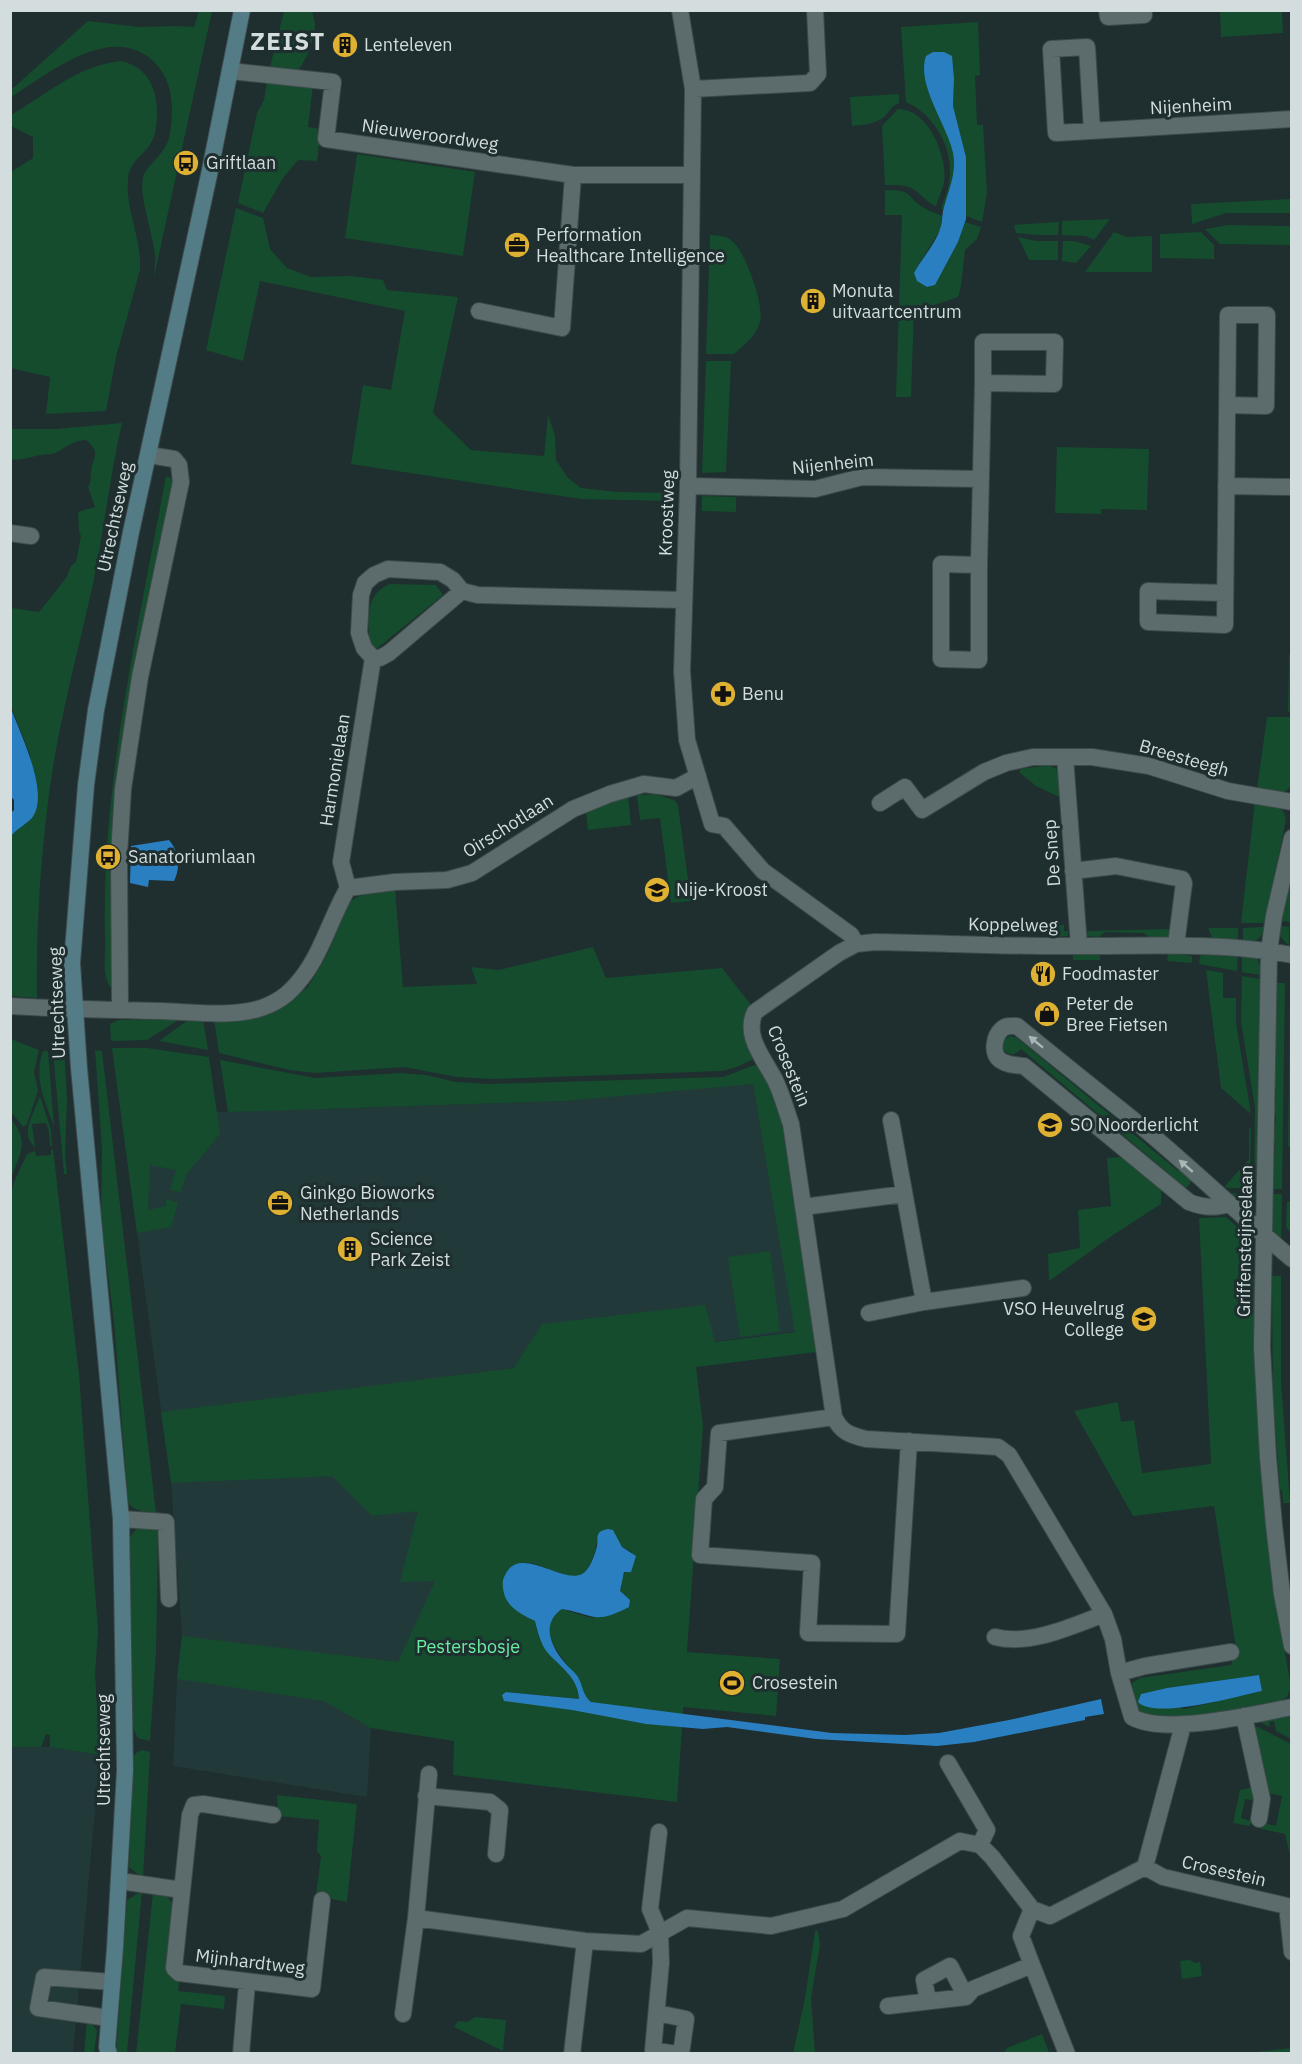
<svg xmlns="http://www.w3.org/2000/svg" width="1302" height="2064" font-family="'IBM Plex Sans',sans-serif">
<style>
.built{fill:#22393a}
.green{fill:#154c2e;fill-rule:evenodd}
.water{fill:#2a7fc0}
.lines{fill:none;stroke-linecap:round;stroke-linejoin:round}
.minor-casing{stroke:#3d4a4a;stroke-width:18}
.secondary-casing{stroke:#3d4a4a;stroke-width:18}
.minor{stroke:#5c6c6d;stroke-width:16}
.secondary{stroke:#537c87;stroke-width:16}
.oneway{fill:#a9b5b6}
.labels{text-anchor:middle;stroke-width:6;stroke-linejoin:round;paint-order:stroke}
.poi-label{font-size:18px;fill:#d3dddd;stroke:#1f2e2f;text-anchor:start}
.street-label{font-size:18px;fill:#d3dddd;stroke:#1f2e2f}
.park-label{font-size:18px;fill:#6beda2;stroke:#1f2e2f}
.district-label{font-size:24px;font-weight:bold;letter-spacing:1.5px;fill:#d3dddd;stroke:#1f2e2f}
</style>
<rect width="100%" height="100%" fill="#1f2e2f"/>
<!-- built -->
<path class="built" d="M769 1080 805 1330 460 1375 448 1555 371 1728 367 1797 173 1766 177 1679 182 1636 171 1483 121 1115 565 1101Z
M11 1747H50L100 1755 73 2053 11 2054Z"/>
<!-- green -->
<path class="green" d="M199 11H212L154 277C154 270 156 262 155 255 153 233 139 199 143 178 145 165 167 155 170 133 174 109 173 82 156 64 114 19 49 73 11 97V90L88 21 139 27 175 26 194 27Z
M284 11H312C313 15 315 21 315 25 315 40 305 65 294 74L269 71Z
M1220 11H1282L1283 33 1221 37Z
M978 22 980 75 975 76 977 125H983L987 193 982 222 966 216V157L953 106 954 79 927 87C937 110 955 144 955 169 954 183 948 197 943 210L941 209C943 201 948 192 949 183 955 150 935 115 906 102L901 27Z
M122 61C150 68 158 92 157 118 156 126 156 134 152 141 145 155 129 161 128 179 125 209 142 239 140 270L116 357 106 411 46 414 50 377 11 368V172L33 158V137L11 126V115C47 94 78 65 122 61Z
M267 81 313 85 308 127 321 129 317 161 298 160 283 178 263 213 238 203 257 113 264 100Z
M899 94V103C891 106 890 111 885 116 877 124 862 125 852 126L850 97Z
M898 109C929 109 948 157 944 183 942 191 938 199 936 206 925 202 920 192 911 188 903 184 893 185 885 185L882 126Z
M357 154 475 172 463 256 345 238Z
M885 190C914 190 904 195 924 208 929 211 936 213 942 216L940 230 914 273 927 287 935 285 958 242 965 222 981 227 977 239 965 250 961 286 958 297 914 312 911 397H896L902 215H885Z
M1291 199V213H1226L1192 224 1191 204Z
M236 208 263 218 270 249 287 268 311 277 351 276 383 280 387 290 458 297 433 413 471 450 544 456 548 415 555 436 556 460 568 478 581 488 618 492 669 493V501L581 499 351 464 363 385 391 390 405 311 260 281 243 361 206 350Z
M1110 219 1094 240 1086 236 1062 235V221Z
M1059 222 1058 235H1037L1016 233 1014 225Z
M1228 225 1291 226V245L1220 244 1205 229Z
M1114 232 1127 237 1152 236V272H1085Z
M1201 232 1214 245V259L1160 258V234Z
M710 235C719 236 726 235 732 241 745 250 765 307 760 322 756 336 744 345 734 354H706Z
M1018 237 1036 241H1058V260H1029Z
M1063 241H1074L1091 246 1076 263 1062 261Z
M706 361H731L726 472 702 473Z
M122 423C110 476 104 530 93 584 77 656 57 728 48 802 40 867 36 932 37 998L11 996 10 836 33 817 30 755 11 706V608L39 612 66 578 71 566 76 562 81 536 79 531 78 512 95 507 88 487C92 481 90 478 91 472 92 457 102 453 86 440 74 441 69 445 59 451 53 455 47 454 40 455 29 457 22 461 11 459V429H55Z
M1057 447 1149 449 1147 510 1101 509V514L1055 513Z
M166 476 174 480 112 913 111 988C101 974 106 957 105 940 101 784 138 629 166 476Z
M702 496 736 497V512L702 511Z
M390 584 436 585 443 595 375 650 370 646C368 622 364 594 390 584Z
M1289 654H1292L1291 712H1288Z
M1267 717H1291V787L1283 793 1257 789Z
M1049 765 1058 770 1061 798 1036 786 1019 772 1021 769Z
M655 794 674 800 678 805 691 901 671 903 660 818 640 820 637 795Z
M628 796 631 825 588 830 586 812Z
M1255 801C1268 804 1284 804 1286 819L1265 923H1241Z
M1291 871V922L1282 921Z
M395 889 403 987 477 984 471 967 499 970 593 947 606 978 722 968 752 1006 757 1057 737 1067 722 1071 492 1079 457 1077 404 1067 315 1073 289 1070 219 1053 214 1019 281 1007 308 987 328 953 349 902 359 896Z
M1053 925H1064V931H1068V936L1054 937Z
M1281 926 1289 927V946L1280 936Z
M1264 927C1262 940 1255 942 1243 942V928Z
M1208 928H1238V941L1213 939Z
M1171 929 1170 937H1149L1144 933 1105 932 1099 937 1086 936V931Z
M1201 952 1238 953 1237 971 1199 964Z
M1100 953V960H1073V954Z
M1168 953 1192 956V963L1167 961Z
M1242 953 1257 958 1260 966V975L1242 972Z
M1206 970 1223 973V998H1236V1023L1251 1114 1221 1088Z
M1242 976 1260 979 1257 1183 1254 1180 1255 1108 1241 1022Z
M1274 983H1285L1282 1189H1271V1159L1275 1154V1142L1271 1138V1132L1275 1128 1276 1116 1272 1112V1106L1276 1102V1088L1272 1084 1273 1022C1280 1013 1275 1008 1273 998 1272 994 1274 987 1274 983Z
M1290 983H1292V1147H1288Z
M180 1019 147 1040 111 1041 110 1024 118 1020Z
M203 1019 208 1050 159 1041 188 1020Z
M1010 1036 1017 1038 1178 1171H1184L1191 1179 1190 1184 1185 1189 1174 1183 1173 1177 1021 1049C1015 1054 1013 1056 1005 1052L1002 1045 1005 1039Z
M11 1039 39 1050 34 1072 38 1091 27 1124 23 1127 11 1112Z
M112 1048H147L209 1057 220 1134 186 1175 181 1192 170 1190 176 1170 150 1165 148 1210 166 1206V1199L178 1203 171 1227 137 1233Z
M95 1050 102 1051 156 1513C145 1511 132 1512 128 1501L114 1322 101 1218 102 1148Z
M43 1051H48L54 1127C45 1100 33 1079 43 1051Z
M53 1051H64L67 1099 65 1155 67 1174H64Z
M220 1060 315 1078 401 1073 426 1075 456 1082 489 1084 723 1077 760 1063 769 1080 782 1124 816 1352 696 1367 703 1426 687 1652 780 1659 776 1716 683 1707V1715L604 1705C599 1704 594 1704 590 1701 585 1699 580 1683 576 1677 563 1656 531 1630 562 1609L592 1618 630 1600 619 1591V1587L632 1552 622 1547 616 1539 598 1534C596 1549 591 1579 571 1577 557 1575 544 1565 530 1563 520 1562 512 1568 505 1574L526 1616 535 1621C536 1630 541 1645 548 1652 561 1667 578 1677 579 1699L506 1692C564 1708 621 1722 682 1727L677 1802 453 1775 454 1741 371 1728 324 1701 177 1679 182 1636 398 1662 435 1581 400 1582 418 1511 372 1516 332 1476 171 1483 161 1412 514 1368 542 1324 705 1305 715 1342 795 1332 753 1084 565 1101 228 1112Z
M40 1096 51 1130 52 1146H50L49 1131 46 1123 32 1124 35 1147C19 1135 34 1113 40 1096Z
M11 1119C30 1142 20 1154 11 1178Z
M1249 1128 1251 1129 1250 1183H1253V1188H1227L1225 1186 1249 1159Z
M53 1149 79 1375 98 1631 95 1673 100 1755 50 1747V1735L46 1734 41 1747H11V1194L14 1182 27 1154 35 1151 36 1156 51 1155V1150Z
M1122 1157 1161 1190V1204L1113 1235 1049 1281 1048 1254 1080 1248 1078 1210 1111 1206 1107 1158Z
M1225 1193 1257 1194V1195L1251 1204 1245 1206Z
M1271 1194H1282L1281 1242 1271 1230Z
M1291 1201H1292L1291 1233 1286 1227 1287 1202Z
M1226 1217 1251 1239V1274L1256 1275V1397L1269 1533 1282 1636 1291 1687 1287 1697 1279 1702C1236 1710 1177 1731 1136 1710L1132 1683 1140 1678 1231 1665 1236 1648 1214 1506 1133 1516 1074 1411 1118 1402 1121 1422 1134 1420 1142 1473 1211 1464 1199 1218ZM1259 1675 1262 1691 1184 1709 1141 1694 1167 1688Z
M770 1251 780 1331 740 1337 728 1257Z
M1270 1276H1281V1382L1290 1503H1283L1282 1490H1280L1273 1396 1272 1286 1270 1283Z
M137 1528H151L157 1531 158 1541 156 1652 150 1741 138 1738 133 1728 130 1537Z
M1285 1715 1291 1716V1739L1276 1731 1274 1721 1269 1722 1270 1727 1256 1720Z
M1258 1727 1291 1744V1860L1285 1834 1257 1828 1258 1822 1276 1826 1282 1796 1264 1792 1252 1728Z
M142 1750 150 1752 143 1878 129 1867 133 1758 136 1753Z
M1253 1787 1256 1801 1245 1799 1241 1818 1251 1821 1250 1826 1233 1823 1240 1790Z
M277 1795 357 1804 347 1902 316 1896 321 1856 317 1851 319 1820 278 1816Z
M142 1891 127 2053 116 2054 127 1900Z
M153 1892 167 1896 173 1904 180 1977 178 1991 225 1996 224 2009 181 2004 175 2053 136 2054Z
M815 1931H818L820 1945 811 1998 815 2053H793L805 1998Z
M1190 1960 1195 1963 1200 1962 1202 1976 1182 1979 1180 1961Z
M475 2017 506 2020 503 2051 454 2027 458 2021 468 2022Z
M87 2021 92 2023 97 2031 94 2053 84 2054Z
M1042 2034 1049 2053H1004L1007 2048Z
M1291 2048V2053H1247Z"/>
<!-- water -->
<path class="water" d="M933 52H944L952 56 954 79 953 106 966 157V219L958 242 935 285 927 287 917 281 914 273C921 260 936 243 940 229 942 224 942 217 943 211 948 190 957 175 953 153 947 124 916 85 926 56Z
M10 706C19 731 51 794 32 818 26 824 17 829 11 836V813L14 810V800L10 796Z
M169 840C179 852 181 867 174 881L149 880 148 887 130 883 131 846Z
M608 1529 613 1530 622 1547 636 1556 631 1572H624L620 1591 630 1600 629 1607C594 1625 596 1615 562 1609 541 1623 550 1646 565 1663 569 1668 574 1671 578 1677 583 1686 583 1696 591 1702L832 1733 905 1735 939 1733 1009 1720 1101 1699 1104 1714 1085 1717V1720L974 1742 937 1746 816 1739 727 1727 703 1729 646 1724 572 1710 504 1701 502 1695 506 1692 579 1699C578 1677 560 1667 547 1652 541 1645 537 1630 535 1621 526 1617 513 1610 508 1602 504 1597 502 1586 503 1580 516 1540 561 1585 582 1574 590 1570 595 1554 597 1546 598 1541 596 1535 600 1532 602 1530 605 1530 608 1529Z
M1259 1675 1262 1691C1238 1696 1155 1720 1138 1702L1141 1694 1167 1688Z"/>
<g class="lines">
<!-- minor casing -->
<g class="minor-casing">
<path id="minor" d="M680 10 693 89 688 486 682 671 687 740 712 824 724 826 763 871 851 935 856 944
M1107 10 1108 17 1144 15 1143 10
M230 71 333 82 326 139 573 175H691
M693 89 810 83 818 74 815 10
M1092 131 1087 47 1051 49 1056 133 1292 119
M479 311 562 328 573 175
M688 486 815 489 862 477 981 479
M1226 486 1292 487
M10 533 31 536
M941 564 979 565V660L941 659Z
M979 565 983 383 1054 384 1055 342H983V383
M1225 593 1148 591V622L1225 625 1228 315H1267L1266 406 1228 405
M373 658H380L389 653 462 591 478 595 683 600
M1065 757 1079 946
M880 803 905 787 922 810 984 772 1006 763 1033 757H1092L1149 766 1228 791 1292 802
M1292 838 1274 916 1269 951 1262 1348 1268 1457 1274 1525 1282 1594 1292 1646
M1073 871 1116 866 1182 879 1184 883 1176 945
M348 888 341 862 373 658 364 648 359 633 361 595 365 583 374 575 388 569 440 572 453 580 462 591
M348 888 395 882 447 880 472 873 573 809 610 794 644 784 676 788 698 776
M1292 955C1222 942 1151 946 1081 946 1012 947 943 943 875 942L856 944 839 953 755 1012C743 1036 765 1060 775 1080 782 1094 786 1110 791 1124L834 1417C841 1432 850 1435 866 1439L998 1447 1009 1455 1104 1614 1113 1639 1119 1673 1132 1717C1164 1736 1255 1714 1292 1707
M10 1006C61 1009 112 1010 162 1011 191 1012 221 1016 249 1011 263 1009 280 1001 290 991 320 963 328 922 348 888
M120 1010 119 855 123 789 140 677 181 482 179 465 174 459 149 455
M891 1120 924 1302
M1230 1204C1215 1208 1204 1208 1189 1202L1024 1066C1015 1065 1007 1065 1000 1060 991 1053 994 1036 1002 1029 1006 1025 1012 1026 1017 1026 1058 1060 1100 1093 1141 1126 1193 1169 1241 1216 1292 1259
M803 1207 904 1194
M869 1313 924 1302 1023 1288
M834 1417 719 1433 715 1487 704 1499 700 1555 812 1563 808 1633 897 1634 909 1441
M121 1519 166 1522 169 1599
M995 1637C1029 1646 1073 1626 1104 1614
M1119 1673 1145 1666 1231 1652
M1244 1716 1262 1799 1259 1819
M948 1763 987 1830 980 1845 992 1857 1032 1909 1021 1936 1032 1965
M429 1774 416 1918 585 1941 641 1944 687 1918 771 1926 843 1909 960 1841 980 1845
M426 1796 490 1802 500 1810 496 1854
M273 1815 203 1804 194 1805 190 1815 174 1968 179 1973 312 1989 322 1900
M659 1832 650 1909 660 1933 661 1963 653 2050 676 2054
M1145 1867 1163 1877 1287 1906 1292 1952
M120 1881 182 1890
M1032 1909 1050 1916 1145 1867 1183 1725
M928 2001 924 1980 950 1966 966 1997
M888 2006 966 1997 973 1989 1032 1965 1067 2054
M657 2013 686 2019 681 2054
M403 2014 416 1918
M109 2018 38 2008 44 1977 112 1982
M241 2054 247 1983
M572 2054 585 1941"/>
</g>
<!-- secondary casing -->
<g class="secondary-casing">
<path id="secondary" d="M109 2054 107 2047 115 1948 125 1770 121 1519 79 1068 72 963 86 785 96 710 131 532 209 175 242 10"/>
</g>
<!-- minor -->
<use href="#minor" class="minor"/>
<!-- secondary -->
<use href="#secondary" class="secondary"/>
</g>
<!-- one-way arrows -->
<defs><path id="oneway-solid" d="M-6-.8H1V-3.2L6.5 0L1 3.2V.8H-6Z" transform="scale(1.5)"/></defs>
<g class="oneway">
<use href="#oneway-solid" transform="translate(1036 1042) rotate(-141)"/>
<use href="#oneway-solid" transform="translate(1186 1166) rotate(-139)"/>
</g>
<!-- icons -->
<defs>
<g id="building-disc" transform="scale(1.35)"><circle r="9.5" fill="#deb133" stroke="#1f2e2f"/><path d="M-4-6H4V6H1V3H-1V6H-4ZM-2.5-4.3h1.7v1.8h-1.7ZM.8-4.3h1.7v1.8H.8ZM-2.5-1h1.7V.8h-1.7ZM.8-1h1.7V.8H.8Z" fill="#111"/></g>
<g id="bus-disc" transform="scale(1.35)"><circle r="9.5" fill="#deb133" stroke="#1f2e2f"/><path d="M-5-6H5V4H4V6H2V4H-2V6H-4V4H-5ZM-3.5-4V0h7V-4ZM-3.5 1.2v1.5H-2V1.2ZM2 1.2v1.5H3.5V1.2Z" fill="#111"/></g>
<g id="office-disc" transform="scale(1.35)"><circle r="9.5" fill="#deb133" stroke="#1f2e2f"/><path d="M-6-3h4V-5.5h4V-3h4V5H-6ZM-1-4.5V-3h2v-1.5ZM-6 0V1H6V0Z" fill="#111"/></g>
<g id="pharmacy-disc" transform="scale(1.35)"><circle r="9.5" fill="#deb133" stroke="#1f2e2f"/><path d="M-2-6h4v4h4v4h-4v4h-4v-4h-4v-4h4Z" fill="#111"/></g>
<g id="school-disc" transform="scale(1.35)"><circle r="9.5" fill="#deb133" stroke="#1f2e2f"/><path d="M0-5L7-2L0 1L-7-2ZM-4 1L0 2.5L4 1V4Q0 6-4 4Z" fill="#111"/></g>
<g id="restaurant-disc" transform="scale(1.35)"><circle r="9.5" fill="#deb133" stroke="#1f2e2f"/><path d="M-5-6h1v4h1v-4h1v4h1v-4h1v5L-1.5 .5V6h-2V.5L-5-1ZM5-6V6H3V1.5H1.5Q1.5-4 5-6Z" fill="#111"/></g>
<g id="shop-disc" transform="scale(1.35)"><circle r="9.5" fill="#deb133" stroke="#1f2e2f"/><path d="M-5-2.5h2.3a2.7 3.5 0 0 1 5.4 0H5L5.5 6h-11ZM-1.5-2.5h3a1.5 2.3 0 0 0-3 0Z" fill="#111"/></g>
<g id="stadium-disc" transform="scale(1.35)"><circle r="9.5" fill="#deb133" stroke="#1f2e2f"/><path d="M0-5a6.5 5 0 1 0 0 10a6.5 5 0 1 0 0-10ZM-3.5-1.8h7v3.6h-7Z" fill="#111"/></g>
</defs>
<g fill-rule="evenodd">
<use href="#building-disc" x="345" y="45"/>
<use href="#bus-disc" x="186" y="163"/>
<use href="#office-disc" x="517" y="245"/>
<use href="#building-disc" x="813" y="301"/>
<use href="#pharmacy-disc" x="723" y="694"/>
<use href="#bus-disc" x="108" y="857"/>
<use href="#school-disc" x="657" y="890"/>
<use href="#restaurant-disc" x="1043" y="974"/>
<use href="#shop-disc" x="1047" y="1014"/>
<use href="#school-disc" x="1050" y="1125"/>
<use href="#office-disc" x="280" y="1203"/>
<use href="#building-disc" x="350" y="1249"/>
<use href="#school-disc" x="1144" y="1319"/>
<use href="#stadium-disc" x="732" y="1683"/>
</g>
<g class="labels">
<!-- poi labels -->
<g class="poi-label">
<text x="364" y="51">Lenteleven</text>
<text x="206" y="169">Griftlaan</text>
<text x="536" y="241">Performation<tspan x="536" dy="21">Healthcare Intelligence</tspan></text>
<text x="832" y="297">Monuta<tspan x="832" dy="21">uitvaartcentrum</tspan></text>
<text x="742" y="700">Benu</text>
<text x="128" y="863">Sanatoriumlaan</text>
<text x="676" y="896">Nije-Kroost</text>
<text x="1062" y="980">Foodmaster</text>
<text x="1066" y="1010">Peter de<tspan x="1066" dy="21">Bree Fietsen</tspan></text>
<text x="1070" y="1131">SO Noorderlicht</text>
<text x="300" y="1199">Ginkgo Bioworks<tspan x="300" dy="21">Netherlands</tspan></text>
<text x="370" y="1245">Science<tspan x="370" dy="21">Park Zeist</tspan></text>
<text x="1124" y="1315" text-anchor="end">VSO Heuvelrug<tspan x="1124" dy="21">College</tspan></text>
<text x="752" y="1689">Crosestein</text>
</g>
<!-- street labels -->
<g class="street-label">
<text transform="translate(1191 106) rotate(-3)" y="6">Nijenheim</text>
<text transform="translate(430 135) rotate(8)" y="6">Nieuweroordweg</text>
<text transform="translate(833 464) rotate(-6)" y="6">Nijenheim</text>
<text transform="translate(667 513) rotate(-88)" y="6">Kroostweg</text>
<text transform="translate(115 517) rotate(-78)" y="6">Utrechtseweg</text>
<text transform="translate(1184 758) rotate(16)" y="6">Breesteegh</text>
<text transform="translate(335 770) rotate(-81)" y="6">Harmonielaan</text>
<text transform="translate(508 826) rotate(-32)" y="6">Oirschotlaan</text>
<text transform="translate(1052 853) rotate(-94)" y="6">De Snep</text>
<text transform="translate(1013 925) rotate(1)" y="6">Koppelweg</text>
<text transform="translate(57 1003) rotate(-92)" y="6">Utrechtseweg</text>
<text transform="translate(789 1066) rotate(68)" y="6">Crosestein</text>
<text transform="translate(1245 1241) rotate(-89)" y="6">Griffensteijnselaan</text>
<text transform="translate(104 1750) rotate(-90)" y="6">Utrechtseweg</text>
<text transform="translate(1224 1871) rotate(13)" y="6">Crosestein</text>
<text transform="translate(250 1962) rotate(7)" y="6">Mijnhardtweg</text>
</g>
<!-- park labels -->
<g class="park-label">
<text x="468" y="1653">Pestersbosje</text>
</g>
<!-- district labels -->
<g class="district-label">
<text x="288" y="50">ZEIST</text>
</g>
</g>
<!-- border -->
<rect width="1302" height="2064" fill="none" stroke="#d3dddd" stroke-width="24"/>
</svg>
